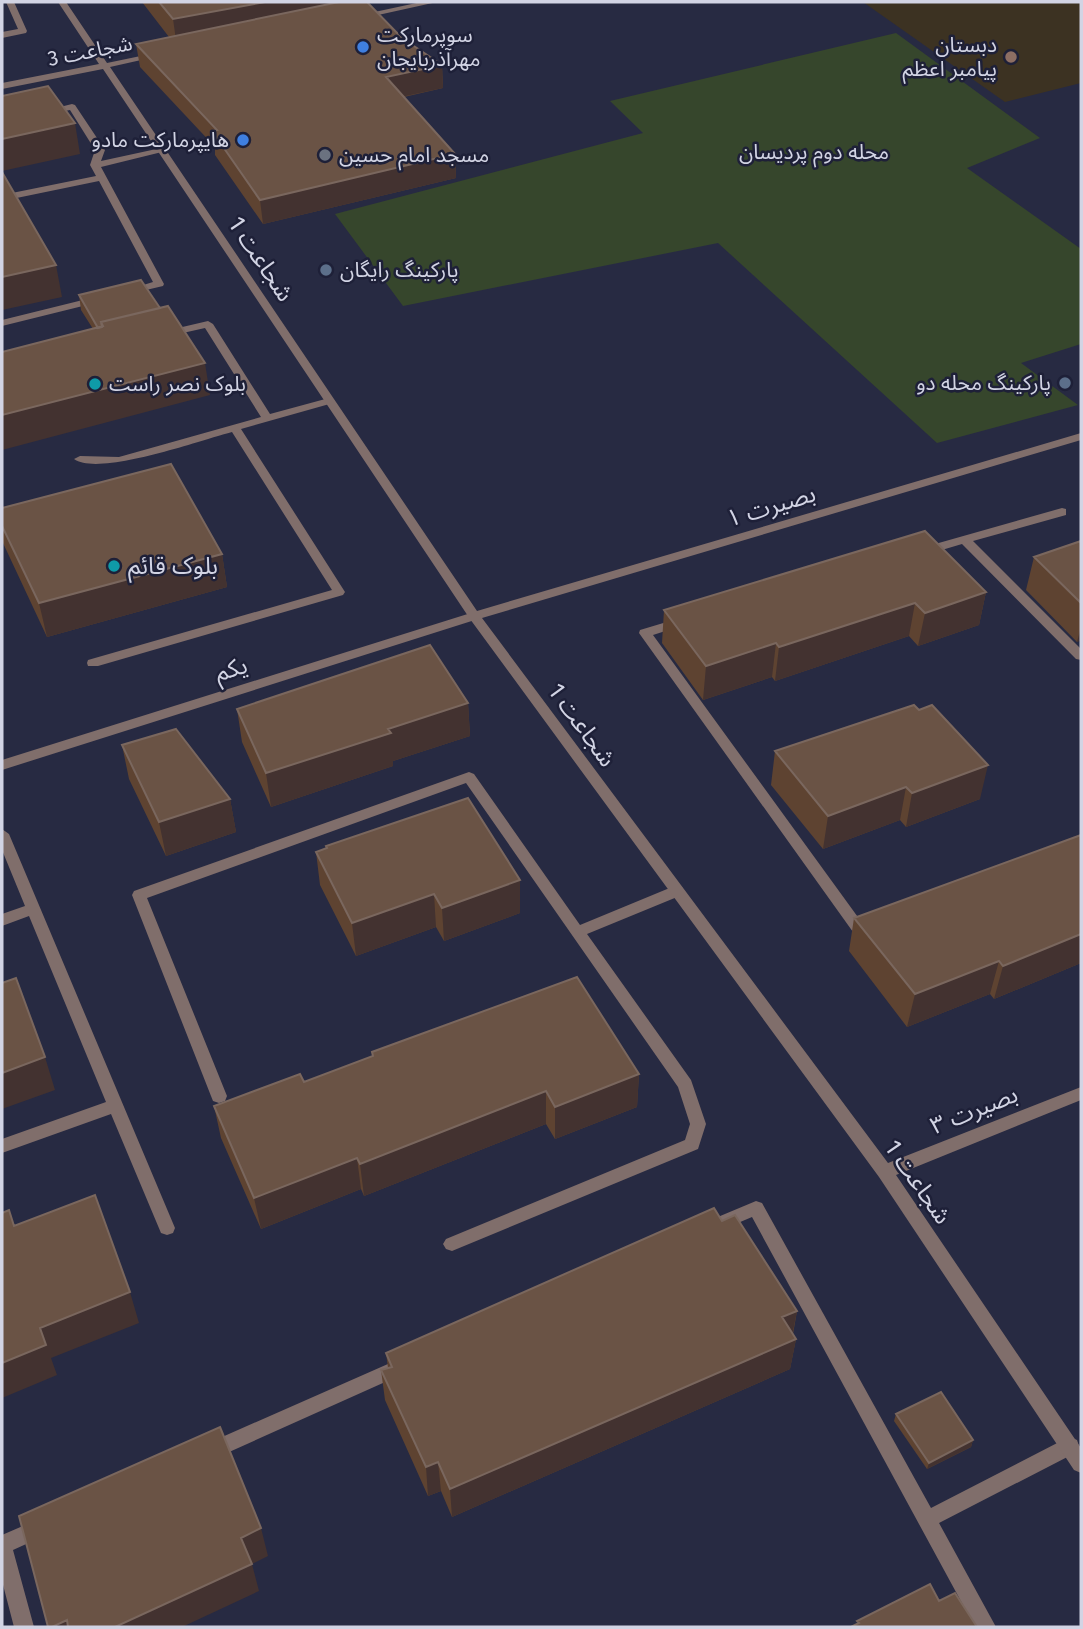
<svg xmlns="http://www.w3.org/2000/svg" width="1083" height="1629" font-family="'Fira Sans','Noto Sans Arabic',sans-serif">
<style>
.education{fill:#3c3222}
.green{fill:#36462c}
.lines{fill:none;stroke-linecap:round;stroke-linejoin:round}
.minor{fill:#806e6b;fill-rule:evenodd}
.tertiary{fill:#806e6b;fill-rule:evenodd}
.wall{fill:#5e4331}
.shaded-wall{fill:#433230}
.building{fill:#6a5345;stroke:#7a675e;stroke-width:2}
.shop-dot{fill:#3f7fe0;stroke:#1e2038;stroke-width:2.5}
.education-dot{fill:#8d6e63;stroke:#1e2038;stroke-width:2.5}
.worship-dot{fill:#6b7280;stroke:#1e2038;stroke-width:2.5}
.service-dot{fill:#5c6f8a;stroke:#1e2038;stroke-width:2.5}
.culture-dot{fill:#0f9aa8;stroke:#1e2038;stroke-width:2.5}
.labels{text-anchor:middle;stroke-width:5;stroke-linejoin:round;paint-order:stroke}
.far-poi-label{font-size:21px;fill:#d2d4e4;stroke:#1e2038;text-anchor:start}
.far-street-label{font-size:21px;fill:#d2d4e4;stroke:#1e2038}
.far-neighbourhood-label{font-size:21px;fill:#d2d4e4;stroke:#1e2038}
.street-label{font-size:24px;fill:#d2d4e4;stroke:#1e2038}
.poi-label{font-size:24px;fill:#d2d4e4;stroke:#1e2038;text-anchor:start}
</style>
<rect width="100%" height="100%" fill="#272a42"/>
<!-- education -->
<path class="education" d="M863 2H1081V83L1005 102Z"/>
<!-- green -->
<path class="green" d="M896 33 1040 138 967 168 1081 249V344L1021 363 1078 405 937 443 718 243 403 306 335 214 643 133 610 101Z"/>
<g class="lines">
<!-- minor -->
<path class="minor" d="M6 2H14L27 31 26 33 2 38V32L18 29Z
M72 104 75 105 105 150 101 161 161 148 166 151 101 167 164 284 163 286 129 294 124 291 153 282 99 181 2 201V195L96 176 90 165 95 150 70 110 45 115 40 112Z
M99 296 104 299 103 301 2 326V320Z
M208 321 213 324 270 414 329 398 335 401 333 403 241 429 345 592 343 595 98 666H88L87 663 88 660 332 590 232 432C201 440 99 477 74 459L80 456 119 457 261 417 205 328 165 337 160 334 161 332Z
M1062 508 1066 509V515L973 541 1081 649V660L1076 659 962 544 925 555 919 551 921 548Z
M474 612 478 613 480 616 478 619 2 770V760Z
M680 618 686 622 684 625 653 635 868 931 870 935 868 939H858L639 633 640 630Z
M469 772 474 774 580 925 672 887H682L684 891 682 895 587 934 691 1080 706 1124 698 1149 452 1251 446 1249 443 1244 446 1239 685 1140 690 1124 678 1087 466 783 147 898 227 1096 225 1101 219 1103 213 1101 211 1096 132 895 134 891Z
M2 829 9 834 175 1228 173 1233 167 1235 161 1233 111 1114 2 1153V1139L106 1102 29 916 2 926V914L25 906 2 850Z
M756 1201 762 1203 931 1508 1063 1440 1070 1437 1077 1440 1079 1446 1077 1452 939 1523 996 1627H975L752 1217 719 1231 713 1229 711 1224 713 1219Z
M397 1360 403 1362 406 1368 403 1374 218 1457 211 1460 204 1457 202 1451 204 1445Z
M39 1519 46 1521 48 1528 46 1535 13 1550 34 1627H14L2 1581V1535Z"/>
<!-- tertiary -->
<path class="tertiary" d="M58 2H66L107 63 155 53 159 56 110 67 477 611 1081 433V440L482 618 888 1163 1081 1087V1100L896 1175 1081 1448V1473L1074 1470 879 1177 470 619 103 69 2 89V83L99 64Z
M421 2H437L360 19 356 16Z"/>
</g>
<!-- wall -->
<path class="wall" d="M142 2H367L402 38 442 65 443 88 404 97 455 154 456 178 263 224 215 155V147L140 67 136 44 169 37Z
M79 295 210 395 93 329 81 310Z
M2 508 222 554 227 587 47 637 3 543Z
M1081 541V640L1077 642 1026 590 1034 557Z
M986 592 979 625 918 646 909 636 775 681 772 677 703 700 662 643 664 610Z
M468 703 470 736 393 761V766L271 807 242 742 237 709Z
M122 745 230 799 236 832 166 856 129 779Z
M775 751 980 799 906 827 900 820 823 849 771 785Z
M1081 835V963L994 999 990 994 907 1027 849 951 854 918Z
M326 846 520 880V913L444 941 436 927 356 956 320 885 316 852 326 848Z
M372 1052 639 1074 637 1107 555 1139 546 1124 364 1196 361 1189 261 1229 221 1138 214 1106 304 1082 372 1056Z
M722 1221 797 1311 793 1334 796 1339 790 1369 452 1517 441 1491 428 1496 385 1400 381 1370 388 1368 386 1353Z
M896 1414 973 1440 971 1447 927 1469 894 1421Z"/>
<!-- shaded-wall -->
<path class="shaded-wall" d="M265 2H356L177 47 173 19Z
M442 65 443 88 387 100 386 77Z
M75 123 80 154 2 171V139Z
M455 154 456 178 263 224 260 200Z
M56 265 62 297 2 310V277Z
M205 363 210 395 2 450V415Z
M222 554 227 587 47 637 39 603Z
M986 592 979 625 918 646 925 613Z
M915 603 909 636 775 681 779 647Z
M1081 627V640L1077 642Z
M776 643 772 677 703 700 706 666Z
M468 703 470 736 393 761V766L271 807 266 773 388 729Z
M988 765 980 799 906 827 912 793Z
M906 787 900 820 823 849 828 816Z
M230 799 236 832 166 856 159 822Z
M520 880V913L444 941 442 908Z
M434 894 436 927 356 956 352 923Z
M1081 934V963L994 999 1003 966Z
M999 961 990 994 907 1027 915 994Z
M45 1057 55 1090 2 1109V1073Z
M639 1074 637 1107 555 1139V1107Z
M546 1091V1124L364 1196 360 1164Z
M357 1158 361 1189 261 1229 254 1198Z
M130 1292 139 1323 51 1358 57 1375 2 1398V1363L40 1328Z
M797 1311 791 1341 796 1339 790 1369 452 1517 450 1489 782 1317Z
M973 1440 971 1447 927 1469 929 1463Z
M438 1462 441 1491 428 1496 426 1467Z
M261 1528 268 1556 252 1564 259 1591 182 1627H115L241 1538Z
M67 1620 70 1627H52Z"/>
<!-- building -->
<path class="building" d="M159 2H265L173 19Z
M339 2H367L402 38 442 65 386 77 455 154 260 200 212 131 217 130 136 44Z
M48 86 75 123 2 139V96Z
M2 172 56 265 2 277Z
M141 280 160 308 101 322 102 327 98 328 79 295Z
M168 306 205 363 2 415V352L103 326 101 322Z
M171 464 222 554 39 603 2 526V508Z
M925 531 986 592 925 613 915 603 779 647 776 643 706 666 664 610Z
M1081 541V603L1034 557Z
M430 645 468 703 388 729 391 733 266 773 237 709Z
M914 705 919 710 932 705 988 765 912 793 906 787 828 816 775 751Z
M176 729 230 799 159 822 122 745Z
M468 798 520 880 442 908 434 894 352 923 316 852 327 848 326 846Z
M1081 835V934L1003 966 999 961 915 994 854 918Z
M577 977 639 1074 555 1107 546 1091 360 1164 357 1158 254 1198 214 1106 300 1074 304 1082 373 1056 372 1052Z
M16 978 45 1057 2 1073V983Z
M95 1195 130 1292 40 1328 46 1345 2 1363V1213L9 1210 14 1226Z
M714 1208 722 1221 735 1215 797 1311 782 1317 796 1339 450 1489 438 1462 426 1467 381 1370 392 1367 386 1353Z
M941 1392 973 1440 929 1463 896 1414Z
M220 1427 261 1528 241 1538 252 1564 115 1627H68L67 1620 52 1627H48L19 1516Z
M930 1584 939 1601 955 1593 977 1627H851L859 1623 857 1621Z"/>
<!-- markers -->
<g class="shop-dot">
<circle cx="363" cy="47" r="7"/>
<circle cx="243" cy="140" r="7"/>
</g>
<circle class="education-dot" cx="1011" cy="57" r="7"/>
<circle class="worship-dot" cx="325" cy="155" r="7"/>
<g class="service-dot">
<circle cx="326" cy="270" r="7"/>
<circle cx="1065" cy="383" r="7"/>
</g>
<g class="culture-dot">
<circle cx="95" cy="384" r="7"/>
<circle cx="114" cy="566" r="7"/>
</g>
<g class="labels">
<!-- far-poi labels -->
<g class="far-poi-label">
<text x="377" y="42">سوپرمارکت<tspan x="377" dy="24">مهرآذربایجان</tspan></text>
<text x="997" y="52" text-anchor="end">دبستان<tspan x="997" dy="24">پیامبر ا‌عظم</tspan></text>
<text x="229" y="147" text-anchor="end">هایپرمارکت مادو</text>
<text x="339" y="162">مسجد امام حسین</text>
<text x="340" y="277">پارکینگ رایگان</text>
<text x="1051" y="390" text-anchor="end">پارکینگ محله دو</text>
<text x="109" y="391">بلوک نصر راست</text>
</g>
<!-- far-street labels -->
<g class="far-street-label">
<text transform="translate(90 51) rotate(-11)" y="7">شجاعت 3</text>
</g>
<!-- far-neighbourhood labels -->
<g class="far-neighbourhood-label">
<text x="814" y="159">محله دوم پردیسان</text>
</g>
<!-- street labels -->
<g class="street-label">
<text transform="translate(261 259) rotate(56)" y="8">شجاعت 1</text>
<text transform="translate(771 506) rotate(-17)" y="8">بصیرت ۱</text>
<text transform="translate(231 669) rotate(-17)" y="8">یکم</text>
<text transform="translate(582 725) rotate(54)" y="8">شجاعت 1</text>
<text transform="translate(974 1110) rotate(-22)" y="8">بصیرت ۳</text>
<text transform="translate(918 1182) rotate(55)" y="8">شجاعت 1</text>
</g>
<!-- poi labels -->
<g class="poi-label">
<text x="128" y="574">بلوک قائم</text>
</g>
</g>
<!-- border -->
<rect width="1083" height="1629" fill="none" stroke="#d2d4e4" stroke-width="7"/>
</svg>
